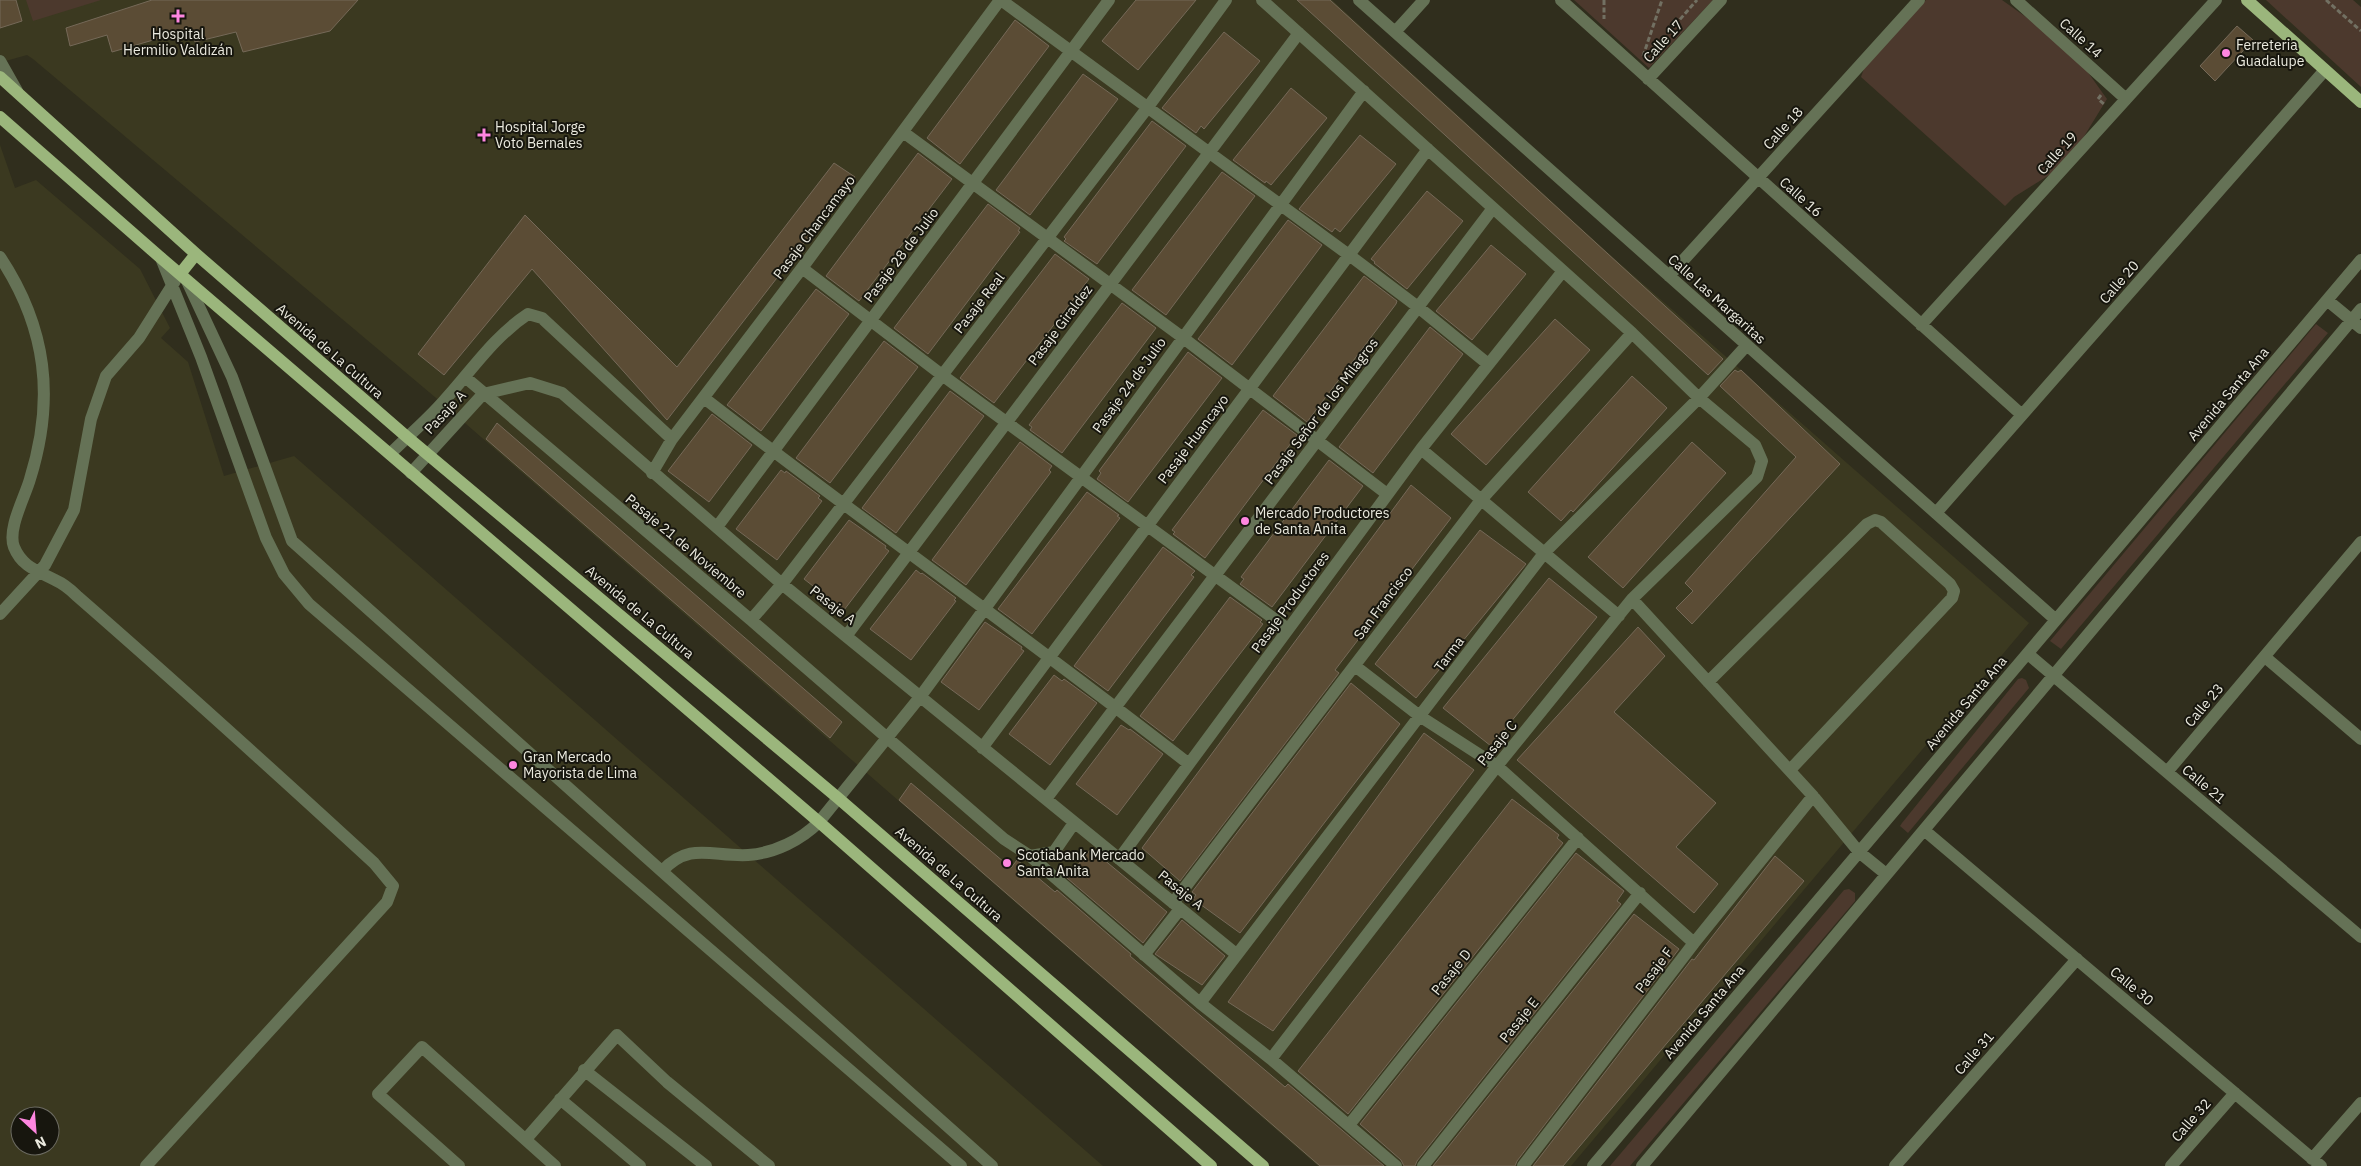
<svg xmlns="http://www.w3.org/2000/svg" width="2361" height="1166" font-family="'IBM Plex Sans',sans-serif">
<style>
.built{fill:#3b3920;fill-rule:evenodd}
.green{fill:#4c392d}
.building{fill:#5b4c35;stroke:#756958}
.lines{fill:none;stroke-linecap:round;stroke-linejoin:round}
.path{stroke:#727062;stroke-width:3;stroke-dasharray:5 2.5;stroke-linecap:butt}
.minor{stroke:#657256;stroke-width:12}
.major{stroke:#9bb67c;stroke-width:12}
.poi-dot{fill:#fe86e0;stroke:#17160e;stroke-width:2}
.labels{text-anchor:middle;stroke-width:4;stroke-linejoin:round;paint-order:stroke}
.poi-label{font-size:14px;fill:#ebeadf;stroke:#17160e;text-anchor:start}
.street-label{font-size:14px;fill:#ebeadf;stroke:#17160e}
</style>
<rect width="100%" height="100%" fill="#302e1d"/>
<!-- built -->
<path class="built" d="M0 0H1332L1616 260 2029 623 1571 1166H1318L442 403 33 59 27 55 2 62 0 60Z
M0 145 15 188 36 180 140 269 170 328 161 338 188 362 224 476 294 456 1103 1166H0ZM20 1116H50V1146H20Z"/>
<!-- green -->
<path class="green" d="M26 0H101L33 21Z
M1574 0H1713L1649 68Z
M1926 0H2002L2072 50 2107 99 2067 164 2014 197 2005 206 1861 77 1869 55Z
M2266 0H2353L2361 7V87Z
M2316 324 2328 333 2061 649 2050 641Z
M2022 678 2026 680 2029 688 1908 833 1900 826 1902 823 2018 679Z
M1849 889 1855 893V901L1630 1166H1610L1844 890Z"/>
<!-- building -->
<path class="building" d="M0 0H16L22 21 0 28Z
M152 0H358L330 31 243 52 236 32 195 42 191 29 112 52 107 35 70 46 66 28Z
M1136 0H1196L1138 70 1102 41Z
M1297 0H1330L1723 359 1708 375Z
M1015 20 1049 46 960 164 927 138Z
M2237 26 2253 40 2215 81 2200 66Z
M1224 32 1260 61 1204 129 1201 126 1196 133 1162 108Z
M1083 74 1118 99 1030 215 996 190Z
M1291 88 1327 118 1271 185 1266 181 1265 183 1233 160Z
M1152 121 1186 146 1097 264 1064 241 1066 239 1064 237Z
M1360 135 1396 164 1340 232 1335 228 1332 232 1299 209Z
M918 153 952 179 859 301 826 276Z
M834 163 855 177 667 420 532 269 444 375 418 354 525 215 677 367Z
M1222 172 1255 196 1166 315 1132 290Z
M1427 191 1463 221 1407 289 1374 263 1375 262 1371 259Z
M988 204 1020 228 1018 231 1020 232 928 354 894 328Z
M1288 220 1322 245 1232 365 1198 339Z
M1491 245 1526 274 1472 340 1436 311Z
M1055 254 1089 279 994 403 960 378Z
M1364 276 1397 301 1396 304 1307 422 1273 396Z
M816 289 849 314 761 431 727 405Z
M1122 303 1156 328 1062 453 1030 430 1032 427 1029 425Z
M1555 319 1590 350 1486 465 1451 434Z
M1430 327 1463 354 1373 473 1339 447Z
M884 341 918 367 830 483 796 458Z
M1188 352 1222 378 1128 502 1097 479 1101 473 1099 471Z
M1735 370 1738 372 1741 370 1840 464 1692 624 1676 608 1693 591 1685 583 1796 457 1720 386Z
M1632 376 1667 408 1573 512 1571 510 1561 521 1528 492Z
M950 391 984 416 896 533 862 508Z
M1263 410 1297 435 1205 558 1173 534 1175 532 1172 530Z
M712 414 752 445 709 502 668 471Z
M497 423 842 722 830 738 486 439Z
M1020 442 1052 466 1049 470 1051 472 966 585 932 560Z
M1692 442 1726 473 1623 588 1588 557Z
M1329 460 1363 486 1272 607 1240 584 1244 579 1241 577Z
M781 470 785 473 786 471 820 496 818 498 822 501 777 560 736 529Z
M1411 485 1451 518 1335 670 1339 673 1180 881 1142 848Z
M1087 492 1119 515 1117 516 1120 518 1032 634 998 609Z
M849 520 886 546 885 548 889 551 844 610 804 579Z
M1480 530 1526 564 1416 698 1375 664Z
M1163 547 1195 571 1191 575 1194 577 1108 691 1074 666Z
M916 570 921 574 922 573 956 598 954 600 956 601 911 660 870 629Z
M1549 578 1597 617 1491 746 1443 708Z
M1230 597 1262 620 1260 622 1263 624 1173 741 1140 716Z
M985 622 1022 647 1021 649 1024 651 979 710 941 682Z
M1638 627 1665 656 1614 712 1716 803 1676 847 1718 884 1694 913 1517 760Z
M1054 675 1062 681 1064 679 1097 703 1050 765 1009 734Z
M1351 683 1400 724 1240 933 1193 899 1196 895 1192 892Z
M1121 725 1129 730 1130 729 1163 754 1117 815 1076 784Z
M1424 733 1474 770 1273 1031 1228 1002Z
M911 783 1011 868 1017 860 1055 892 1057 890 1131 954 1130 956 1285 1087 1288 1084 1384 1166H1320L899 800Z
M1512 799 1559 835 1557 838 1563 843 1348 1114 1298 1071Z
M1091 849 1167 912 1143 943 1067 878Z
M1576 853 1624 891 1617 901 1621 904 1417 1161 1415 1166H1404L1401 1160 1360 1124Z
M1775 856 1804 881 1563 1166H1533L1692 959 1694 960Z
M1634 914 1679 949 1517 1161 1515 1166H1433Z
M1182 920 1225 956 1202 985 1155 954Z"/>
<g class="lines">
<!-- path -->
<path class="path" d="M1604 0V19
M2326 0 2361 31
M1675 25 1697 0
M1643 56 1662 0
M2101 95 2098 99 2104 104"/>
<!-- minor -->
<path class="minor" d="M1001 0 1349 255 1418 307 1488 364
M1262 0 1632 333 1699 398 1755 445 1762 461 1757 477 1632 599 1497 766 1271 1059
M1359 0 2056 620
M1561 0 2022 415
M2016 0 2126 99
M1395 32 1424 0
M0 61 17 91
M1648 79 1721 0
M903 132 1182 337 1387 494
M0 257C47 328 55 399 30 479 25 497 7 529 14 547 22 567 38 571 55 580 64 584 71 590 77 596 178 684 276 773 374 863L393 886 387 902 146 1166
M161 258 201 357 266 538 284 574 309 604 961 1166
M802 268 942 375 1288 629
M1669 276 1919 0
M187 281 232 377 292 541 992 1166
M2327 300 2361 328
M1921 325 2216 0
M465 377 751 620 1004 839 1030 856 1200 1003 1271 1059 1396 1166
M704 398C864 522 1029 639 1189 764
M1421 449 1619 616
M390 454C407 437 426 421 442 403 470 373 493 337 528 314L542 318 672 439
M411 473 483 394 530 383 562 393 782 584 1236 954
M652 473 672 439 802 268 1000 0
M1936 513 2325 70
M717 527 1109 0
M1632 599 1813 796 1859 852 1886 874
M0 614 45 565 74 510 91 419 106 376 139 338 175 281
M751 620 782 584 1148 107 1226 0
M847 635 1299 33
M2028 654 2361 937
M2265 657 2361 739
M1355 666 1421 717 1497 766 1694 943
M1708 682 1867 524 1875 520 1881 522 1950 584 1954 591 1952 598 1790 770
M982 748 1428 149
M2167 772 2361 542
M1046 799 1493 208
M1924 830 2321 1166
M1030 856 1054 852 1074 823
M1119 859 1421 449 1563 271
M662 871C690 841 712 857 748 855 775 853 801 840 819 822L920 697 1364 91
M1173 903 1481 500 1632 333
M1144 955 1180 909
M1200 1003 1545 552 1699 398 1747 345
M584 1070 706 1166
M560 1099 640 1166
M1349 1125 1578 838
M526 1139 617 1035 667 1082 769 1166
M2312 1159 2361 1103
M459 1166 378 1094 422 1047 555 1166
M1423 1166 1640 893
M1523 1166 1694 943 1813 796
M1593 1166 2361 260
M1642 1166 2361 309
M1895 1166 2077 959
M2171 1166 2235 1093"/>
<!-- major -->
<path class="major" d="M2247 0 2361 102
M0 77 196 254 407 437 838 798 1263 1166
M0 117 161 258 819 822 1211 1166
M180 274 196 254"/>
</g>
<!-- markers -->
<g class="poi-dot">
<path d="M175.5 8.5h5v5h5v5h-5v5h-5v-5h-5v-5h5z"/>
<circle cx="2226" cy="53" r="5"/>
<path d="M481.5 127.5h5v5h5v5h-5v5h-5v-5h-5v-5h5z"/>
<circle cx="1245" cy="521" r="5"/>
<circle cx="513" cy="765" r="5"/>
<circle cx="1007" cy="863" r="5"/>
</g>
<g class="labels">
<!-- poi labels -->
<g class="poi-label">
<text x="178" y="39" text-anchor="middle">Hospital<tspan x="178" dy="16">Hermilio Valdizán</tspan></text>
<text x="2236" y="50">Ferreteria<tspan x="2236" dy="16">Guadalupe</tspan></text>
<text x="495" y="132">Hospital Jorge<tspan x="495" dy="16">Voto Bernales</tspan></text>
<text x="1255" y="518">Mercado Productores<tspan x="1255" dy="16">de Santa Anita</tspan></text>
<text x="523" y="762">Gran Mercado<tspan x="523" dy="16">Mayorista de Lima</tspan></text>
<text x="1017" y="860">Scotiabank Mercado<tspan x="1017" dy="16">Santa Anita</tspan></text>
</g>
<!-- street labels -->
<g class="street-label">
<text transform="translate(2081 38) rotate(42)" y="5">Calle 14</text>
<text transform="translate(1663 41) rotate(-48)" y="5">Calle 17</text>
<text transform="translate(1783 128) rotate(-48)" y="5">Calle 18</text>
<text transform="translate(2057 153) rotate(-48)" y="5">Calle 19</text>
<text transform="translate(1801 197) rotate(42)" y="5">Calle 16</text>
<text transform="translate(814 227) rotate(-53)" y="5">Pasaje Chancamayo</text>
<text transform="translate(901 255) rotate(-53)" y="5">Pasaje 28 de Julio</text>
<text transform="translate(2119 282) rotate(-49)" y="5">Calle 20</text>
<text transform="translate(1717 299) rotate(42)" y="5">Calle Las Margaritas</text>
<text transform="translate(979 303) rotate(-52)" y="5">Pasaje Real</text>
<text transform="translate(1060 325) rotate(-53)" y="5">Pasaje Giraldez</text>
<text transform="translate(330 351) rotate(41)" y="5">Avenida de La Cultura</text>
<text transform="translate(1129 385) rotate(-54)" y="5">Pasaje 24 de Julio</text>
<text transform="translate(2228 394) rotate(-50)" y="5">Avenida Santa Ana</text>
<text transform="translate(1321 411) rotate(-53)" y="5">Pasaje Señor de los Milagros</text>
<text transform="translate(445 412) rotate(-47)" y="5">Pasaje A</text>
<text transform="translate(1193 439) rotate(-53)" y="5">Pasaje Huancayo</text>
<text transform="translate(686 546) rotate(40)" y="5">Pasaje 21 de Noviembre</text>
<text transform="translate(1290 602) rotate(-54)" y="5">Pasaje Productores</text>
<text transform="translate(1383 603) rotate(-53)" y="5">San Francisco</text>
<text transform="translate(833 605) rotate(38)" y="5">Pasaje A</text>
<text transform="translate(640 612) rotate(40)" y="5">Avenida de La Cultura</text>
<text transform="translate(1449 654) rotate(-53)" y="5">Tarma</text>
<text transform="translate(1966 703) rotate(-50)" y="5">Avenida Santa Ana</text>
<text transform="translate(2204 705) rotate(-50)" y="5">Calle 23</text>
<text transform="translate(1497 743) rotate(-51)" y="5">Pasaje C</text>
<text transform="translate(2204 784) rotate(40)" y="5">Calle 21</text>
<text transform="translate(949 874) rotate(41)" y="5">Avenida de La Cultura</text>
<text transform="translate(1181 890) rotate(39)" y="5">Pasaje A</text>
<text transform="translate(1654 970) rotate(-53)" y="5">Pasaje F</text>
<text transform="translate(1451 972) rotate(-51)" y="5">Pasaje D</text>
<text transform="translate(2132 986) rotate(40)" y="5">Calle 30</text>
<text transform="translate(1704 1012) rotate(-50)" y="5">Avenida Santa Ana</text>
<text transform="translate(1519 1020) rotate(-51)" y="5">Pasaje E</text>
<text transform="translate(1974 1053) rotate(-49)" y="5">Calle 31</text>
<text transform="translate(2191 1120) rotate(-49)" y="5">Calle 32</text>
</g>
</g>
<!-- north arrow -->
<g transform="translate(35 1131) rotate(154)"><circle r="24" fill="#17160e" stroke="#6c6b62"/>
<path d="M0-4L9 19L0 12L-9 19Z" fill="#fe86e0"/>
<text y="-8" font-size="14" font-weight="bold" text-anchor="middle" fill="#ebeadf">N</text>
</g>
</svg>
